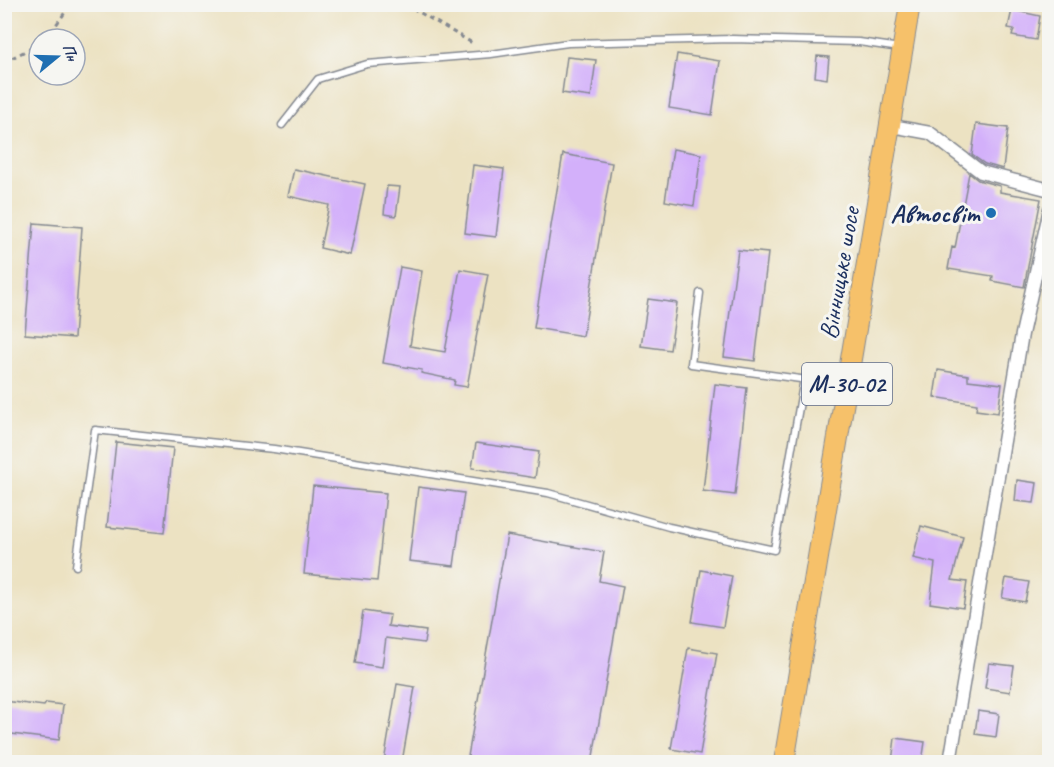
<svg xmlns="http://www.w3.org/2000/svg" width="1054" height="767" font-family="Caveat,sans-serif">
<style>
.building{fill:#d3b0fa}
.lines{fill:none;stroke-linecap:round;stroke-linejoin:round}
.lane-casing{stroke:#848890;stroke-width:9}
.street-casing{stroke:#848890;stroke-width:15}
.primary-casing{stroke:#848890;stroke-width:22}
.path{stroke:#848890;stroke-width:3;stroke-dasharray:4.5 4.5;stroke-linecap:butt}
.lane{stroke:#fff;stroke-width:6}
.street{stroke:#fff;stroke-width:12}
.primary{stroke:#f6c16b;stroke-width:20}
.poi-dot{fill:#1f6fb2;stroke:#f6f6f2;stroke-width:2}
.labels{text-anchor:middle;stroke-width:6;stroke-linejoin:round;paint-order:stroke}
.shield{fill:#f6f6f2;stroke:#5d6b8a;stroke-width:1.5}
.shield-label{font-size:24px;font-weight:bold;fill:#1b2f5e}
.poi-label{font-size:26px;font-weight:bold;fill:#1b2f5e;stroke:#f6f6f2;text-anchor:end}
.street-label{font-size:26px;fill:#1b2f5e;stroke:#f6f6f2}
</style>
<rect width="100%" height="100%" fill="#f6f6f2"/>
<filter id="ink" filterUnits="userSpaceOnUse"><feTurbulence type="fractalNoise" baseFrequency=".0167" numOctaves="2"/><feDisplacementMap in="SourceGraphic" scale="12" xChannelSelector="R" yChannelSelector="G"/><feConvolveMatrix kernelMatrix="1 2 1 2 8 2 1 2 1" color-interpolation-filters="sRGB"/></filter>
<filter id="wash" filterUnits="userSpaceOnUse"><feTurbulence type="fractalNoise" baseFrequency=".008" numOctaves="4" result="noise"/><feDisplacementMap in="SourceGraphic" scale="24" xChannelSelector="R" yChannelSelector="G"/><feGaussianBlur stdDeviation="1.35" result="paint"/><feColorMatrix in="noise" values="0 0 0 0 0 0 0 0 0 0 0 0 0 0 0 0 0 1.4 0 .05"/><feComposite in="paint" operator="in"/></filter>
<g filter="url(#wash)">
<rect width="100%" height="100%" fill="#ece2c2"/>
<g id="blocks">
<!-- building -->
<path class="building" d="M1012 10 1040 16 1036 40 1012 36 1014 29 1008 28Z
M677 54 720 61 712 115 669 108Z
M817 56 829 57 827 79 815 77Z
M567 57 596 60 591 97 562 93Z
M976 124 1008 128 1003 169 985 164 972 155Z
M673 149 701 154 694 206 665 201Z
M563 154 612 163 583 336 534 328Z
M473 165 504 169 496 237 465 233Z
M294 169 365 184 350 255 320 248 329 205 288 196Z
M969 173 978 180 1000 186V192L1041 199 1024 287 992 281 993 276 948 269 952 247 955 248Z
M387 186 400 187 396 216 384 214Z
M34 223 82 227 74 338 25 334Z
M738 250 768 253 755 361 724 357Z
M400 267 422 271 410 346 445 352 460 269 488 274 467 387 454 385 455 380 421 373 422 370 383 363Z
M648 299 677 303 670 350 641 346Z
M938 370 968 375V380L1002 384 998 413 976 410 977 404 934 397Z
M715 384 747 388 735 495 703 491Z
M116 442 173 448 164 533 107 527Z
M476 443 539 452 535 478 472 468Z
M1017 480 1037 483 1034 503 1015 501Z
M313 486 386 493 377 581 304 574Z
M418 487 464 493 454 566 409 561Z
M921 526 963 537 952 580 967 582 963 608 930 603 935 563 913 558Z
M507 535 604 552 599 581 623 586 592 762H467Z
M701 570 732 576 723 627 692 622Z
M1006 578 1029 582 1025 602 1002 598Z
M363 611 390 615 388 626 426 631 424 643 386 638 382 667 355 663Z
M688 648 717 653 700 754 671 749Z
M989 663 1014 666 1010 692 985 688Z
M397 684 415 687 402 762H384Z
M4 701 44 706 46 703 63 705 59 740 4 733Z
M978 711 999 714 996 737 975 734Z
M895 738 925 742 922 762H892Z"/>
</g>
</g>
<g filter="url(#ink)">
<use href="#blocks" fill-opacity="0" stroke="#848890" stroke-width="1.5"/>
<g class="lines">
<!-- lane casing -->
<g class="lane-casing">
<path id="lane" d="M282 125 318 79 367 64 491 54 568 43 732 39 859 42 900 48
M700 293 691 364 844 385
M76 566 95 430 274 449 548 493 669 527 774 550 804 379"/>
</g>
<!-- street casing -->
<g class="street-casing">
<path id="street" d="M892 126 930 133 981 172 1050 190
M950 762 1022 334 1050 209"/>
</g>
<!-- primary casing -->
<g class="primary-casing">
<path id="primary" d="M784 762 910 4"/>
</g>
<!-- path -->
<path class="path" d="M405 4 474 44
M46 39 71 4
M4 62 39 44"/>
<!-- lane -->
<use href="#lane" class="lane"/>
<!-- street -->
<use href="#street" class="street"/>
<!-- primary -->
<use href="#primary" class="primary"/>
</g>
</g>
<!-- markers -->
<circle class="poi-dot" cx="991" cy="213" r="6"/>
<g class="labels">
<!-- shield labels -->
<rect class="shield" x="802" y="363" width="90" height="42" rx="4.5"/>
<g class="shield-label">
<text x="847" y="392">М-30-02</text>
</g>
<!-- poi labels -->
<g class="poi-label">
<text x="979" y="222">Автосвіт</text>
</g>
<!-- street labels -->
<g class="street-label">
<text transform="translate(839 273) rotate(-80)" y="9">Вінницьке шосе</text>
</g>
</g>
<!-- margin -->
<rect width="1054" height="767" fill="none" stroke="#f6f6f2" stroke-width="24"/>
<!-- north arrow -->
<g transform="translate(57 57) rotate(71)"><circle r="28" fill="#f6f6f2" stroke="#9ea6b7" stroke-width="1.5"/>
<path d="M0-4.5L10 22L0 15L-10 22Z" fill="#1f6fb2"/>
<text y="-9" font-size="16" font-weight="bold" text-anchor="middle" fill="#1b2f5e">Пн</text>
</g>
</svg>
